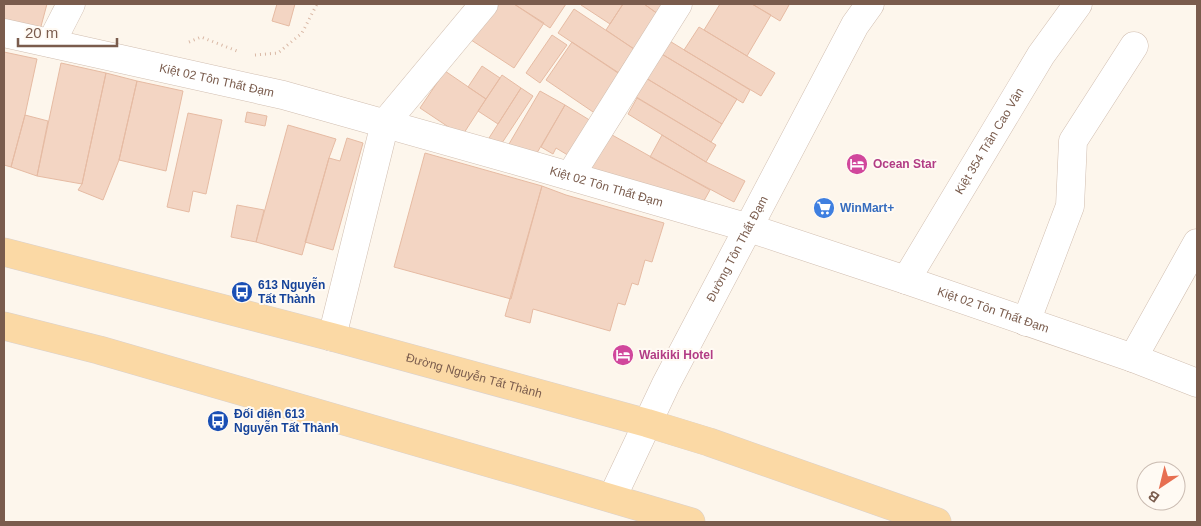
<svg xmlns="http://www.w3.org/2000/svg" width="1201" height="526" font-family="Arial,sans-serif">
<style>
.building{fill:#f3d5c3;stroke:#e6bba3}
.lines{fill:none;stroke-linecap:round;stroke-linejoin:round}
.minor-casing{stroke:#d1beb0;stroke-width:29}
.major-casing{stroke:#dad1cd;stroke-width:29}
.path{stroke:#d9b8a5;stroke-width:3;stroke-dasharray:1 4;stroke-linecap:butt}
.minor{stroke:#fff;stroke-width:28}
.major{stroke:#fbd9a5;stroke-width:28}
.labels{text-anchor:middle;stroke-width:4;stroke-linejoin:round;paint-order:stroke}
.street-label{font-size:12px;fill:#7a5c4d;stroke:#fffaf3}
.hotel-label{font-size:12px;font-weight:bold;fill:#b23c85;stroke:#fffaf3;text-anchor:start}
.shop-label{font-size:12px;font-weight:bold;fill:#366cbe;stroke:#fffaf3;text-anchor:start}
.transit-label{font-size:12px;font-weight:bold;fill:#164399;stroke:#fffaf3;text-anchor:start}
</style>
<rect width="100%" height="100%" fill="#fdf6ec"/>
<!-- building -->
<path class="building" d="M4 4H47L40 30 4 21Z
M277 4H295L289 26 272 21Z
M487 4H514L544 23 514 68 465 36Z
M514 4H566L550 28Z
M582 4H623L610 24 581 5Z
M623 4H644L658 14 634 49 606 30Z
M644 4H666L658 14Z
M720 4H752L771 15 747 56 704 30Z
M752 4H787L789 5 780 21Z
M574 9 634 49 618 73 558 33Z
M699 27 775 73 761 96 684 50Z
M552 35 567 45 540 83 526 73Z
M663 37 750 90 743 103 655 50Z
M572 42 625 77 599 116 546 80Z
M655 50 737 99 722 124 641 75Z
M4 52 37 59 25 115 11 167 4 165Z
M61 63 106 73 82 184 37 176Z
M482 66 500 78 486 99 468 87Z
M445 71 486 99 462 136 420 108Z
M106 73 137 81 119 160 103 200 78 190 82 184Z
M502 75 521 88 498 124 478 111Z
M644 77 722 124 711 142 633 95Z
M137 81 183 91 166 171 119 160Z
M521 88 533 96 500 146 489 138Z
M540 91 565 105 534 158 509 144Z
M637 98 716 145 706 162 628 114Z
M565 105 596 124 576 160 556 148 553 154 541 147Z
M247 112 267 116 265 126 245 122Z
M188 113 222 120 206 194 193 191 189 212 167 207Z
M25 115 48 121 37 176 11 167Z
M288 125 336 139 329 158 302 255 256 242Z
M605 131 710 190 701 206 582 171Z
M662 135 706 162 745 181 734 202 650 157Z
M347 138 363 143 333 250 305 242 329 158 340 161Z
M425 153 542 186 511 299 394 267Z
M542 186 566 195 664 223 652 262 645 260 638 285 632 283 625 305 618 303 610 331 533 309 530 323 505 316Z
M237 205 264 210 256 242 231 237Z"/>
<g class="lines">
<!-- minor casing -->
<g class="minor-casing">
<g id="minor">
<path id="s1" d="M4 33 283 95 514 160 749 228 906 280 1133 358 1197 383"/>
<path d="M51 43 71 4"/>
<path d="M570 176 678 4"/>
<path id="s2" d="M906 280 1041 55 1078 4"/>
<path d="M1026 322 1070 206 1073 141 1134 46"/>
<path d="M332 337 385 123 484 4"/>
<path d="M1133 358 1197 243"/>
<path id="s3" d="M612 498 666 384 855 25 870 4"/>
</g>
</g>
<!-- major casing -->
<g class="major-casing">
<g id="major">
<path id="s4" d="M4 252 332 337 647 423 709 442 937 522"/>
<path d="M4 326 99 350 552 481 691 522"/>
</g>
</g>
<!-- path -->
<path class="path" d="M189 42 201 37 237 51
M255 55 278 53 302 33 317 4"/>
<!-- minor -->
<use href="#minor" class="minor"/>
<!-- major -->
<use href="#major" class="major"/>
</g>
<!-- icons -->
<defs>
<g id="hotel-disc" transform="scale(1.125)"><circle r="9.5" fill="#d1479c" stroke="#fffaf3"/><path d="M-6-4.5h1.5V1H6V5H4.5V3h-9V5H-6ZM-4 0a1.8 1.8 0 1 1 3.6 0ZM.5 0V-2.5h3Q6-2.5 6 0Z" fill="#fff"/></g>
<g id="supermarket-disc" transform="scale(1.125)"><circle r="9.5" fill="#3f7fe0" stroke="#fffaf3"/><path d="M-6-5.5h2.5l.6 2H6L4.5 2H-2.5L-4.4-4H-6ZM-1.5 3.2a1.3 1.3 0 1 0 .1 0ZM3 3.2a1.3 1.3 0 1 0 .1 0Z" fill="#fff"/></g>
<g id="bus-disc" transform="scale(1.125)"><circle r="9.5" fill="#1a4fb4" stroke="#fffaf3"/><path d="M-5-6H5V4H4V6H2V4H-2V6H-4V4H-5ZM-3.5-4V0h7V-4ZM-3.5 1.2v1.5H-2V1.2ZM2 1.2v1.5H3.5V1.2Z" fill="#fff"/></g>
</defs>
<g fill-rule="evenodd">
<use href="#hotel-disc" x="857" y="164"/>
<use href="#supermarket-disc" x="824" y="208"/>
<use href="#bus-disc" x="242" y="292"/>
<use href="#hotel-disc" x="623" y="355"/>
<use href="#bus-disc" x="218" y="421"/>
</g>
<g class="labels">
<!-- street labels -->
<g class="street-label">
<text dy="4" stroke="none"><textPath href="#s1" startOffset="218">Kiệt 02 Tôn Thất Đạm</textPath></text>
<text dy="4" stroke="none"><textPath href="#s2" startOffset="162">Kiệt 354 Trần Cao Vân</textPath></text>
<text dy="4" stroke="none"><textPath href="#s1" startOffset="622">Kiệt 02 Tôn Thất Đạm</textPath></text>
<text dy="4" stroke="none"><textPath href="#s3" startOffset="279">Đường Tôn Thất Đạm</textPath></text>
<text dy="4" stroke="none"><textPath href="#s1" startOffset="1028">Kiệt 02 Tôn Thất Đạm</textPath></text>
<text dy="4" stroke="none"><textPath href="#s4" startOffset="486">Đường Nguyễn Tất Thành</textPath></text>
</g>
<!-- hotel labels -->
<g class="hotel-label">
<text x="873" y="168">Ocean Star</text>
<text x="639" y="359">Waikiki Hotel</text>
</g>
<!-- shop labels -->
<g class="shop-label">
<text x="840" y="212">WinMart+</text>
</g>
<!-- transit labels -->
<g class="transit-label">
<text x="258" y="289">613 Nguyễn<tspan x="258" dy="14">Tất Thành</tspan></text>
<text x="234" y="418">Đối diện 613<tspan x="234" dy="14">Nguyễn Tất Thành</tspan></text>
</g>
</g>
<!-- border -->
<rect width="1201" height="526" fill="none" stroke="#7a5c4d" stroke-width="10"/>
<!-- north arrow -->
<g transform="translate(1161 486) rotate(215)"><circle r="24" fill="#fffaf3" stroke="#cabbb1"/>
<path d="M0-4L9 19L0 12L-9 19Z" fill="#e76f51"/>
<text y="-8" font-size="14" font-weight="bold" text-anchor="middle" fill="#7a5c4d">B</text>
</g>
<!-- scale -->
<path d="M18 38v8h99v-8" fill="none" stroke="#7a5c4d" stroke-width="2.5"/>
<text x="25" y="38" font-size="15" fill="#7a5c4d" stroke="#fffaf3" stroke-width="4" paint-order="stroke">20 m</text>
</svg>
